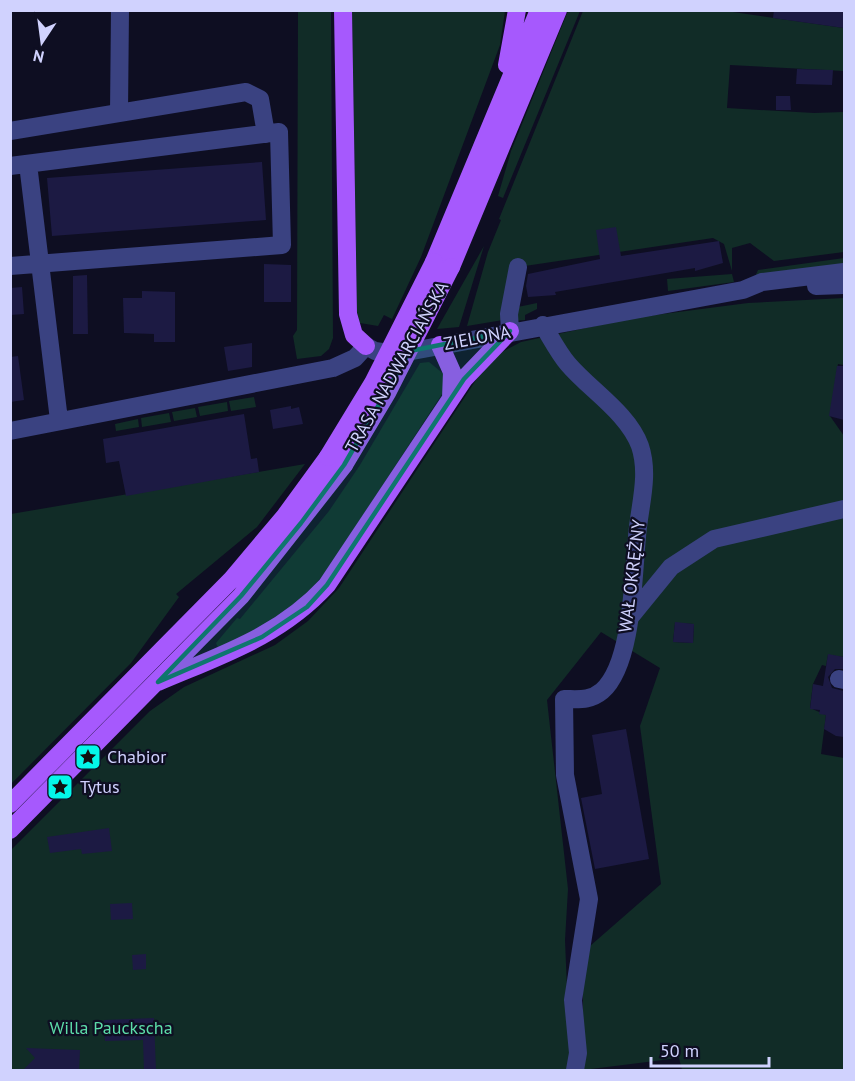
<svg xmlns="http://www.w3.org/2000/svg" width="855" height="1081" font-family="'PT Sans',sans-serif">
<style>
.green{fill:#112c27;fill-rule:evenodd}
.building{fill:#1c1a43}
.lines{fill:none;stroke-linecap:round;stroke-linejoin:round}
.minor{stroke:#3a4281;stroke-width:18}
.major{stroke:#a659fd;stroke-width:18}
.major-bridge{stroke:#a659fd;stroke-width:18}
.marked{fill:#0f766e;fill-opacity:0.2;stroke:#0f766e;stroke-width:4.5;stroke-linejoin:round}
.labels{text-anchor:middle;stroke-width:4.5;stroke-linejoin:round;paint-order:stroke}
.street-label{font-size:18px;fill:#d0d2fe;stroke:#0e0e22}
.poi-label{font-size:18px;fill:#d0d2fe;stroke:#0e0e22;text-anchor:start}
.park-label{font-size:18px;fill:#5ddda9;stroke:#0e0e22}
</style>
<rect width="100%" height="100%" fill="#0e0e22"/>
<!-- green -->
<path class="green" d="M719 10 844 28V71L730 65 727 108 814 113 844 112V252L774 261 750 243 732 248V271L724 244 713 238 518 267 503 320 467 326 488 252 501 220 499 219 583 11Z
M298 11H331L333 338 329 349 321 356 297 359 293 336 297 330Z
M352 11H505L500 45 421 257 392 319 384 315 378 326 360 323 357 312Z
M568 11H580L503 198 498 196 511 151Z
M484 246 459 327 437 329Z
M844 258V267L754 279 758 270Z
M732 274 734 282 668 291 667 279Z
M844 298V365L838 364 830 416 844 436V657L828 655 826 666 822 665 813 684 810 708 826 715 821 754 844 758V1070H682L679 1058 583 1070V977L590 946 661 884 640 726 660 668 601 632 547 700 568 889 565 940 570 1062 567 1070H11V850L150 711 184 687 275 645 308 621 339 588 478 377 498 354 521 342 632 318 748 303ZM675 623 694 624 693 643 673 642Z
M537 303V309L525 315V320L512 321 513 308Z
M429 362 445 375 444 391 328 569C293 613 267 624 218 648L216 643 237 618 240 619 329 511 360 465 420 363Z
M254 397 256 407 231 411 229 401Z
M227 402 228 411 200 416 198 407Z
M195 408 197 417 174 421 172 412Z
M169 413 171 422 142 427 141 418Z
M138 419 139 427 116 431 115 424Z
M305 464 257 527 176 594 179 597 131 663 11 784V514Z"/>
<!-- building -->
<path class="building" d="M774 10H844V28L773 18Z
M797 69 833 70 832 85 796 84Z
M776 96H790L791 110H776Z
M262 162 266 220 52 236 47 178Z
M616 227 621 256 719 241 723 263 695 271V268L555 292 556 295 528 297 526 286 528 274 600 259 596 230Z
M264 264 291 265V302H264Z
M87 275 88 334H73V276Z
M22 287 24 314 10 315V288Z
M142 291 175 292V342H154V334L124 333 123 298H142Z
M252 343V367L228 371 224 347Z
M18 356 24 400 10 402V357Z
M837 366H844V420L829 416Z
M291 406V409L299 407 303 424 273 429 270 410Z
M244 414 251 459 257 458 259 472 126 496 119 461 106 463 103 439Z
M675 622 694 624 693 643 673 642Z
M828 654 844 657V669H835L828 677 832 688 844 691V737L836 736 824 729 826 715 819 714 820 710 810 709 813 684 823 686Z
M626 729 649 859 595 869 581 798 602 794 592 735Z
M109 828 112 851 82 854 81 849 50 853 47 837Z
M132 903 133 919 111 920 110 904Z
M146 954V969L133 970 132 955Z
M154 1018 156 1071H144L143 1040 105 1041 104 1020Z
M26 1048 80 1050 79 1071H22L35 1058Z"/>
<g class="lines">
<!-- minor -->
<path class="minor" d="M119 112 120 10
M10 131 246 92 260 99 266 134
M28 164 59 420
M10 166 279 132 282 245 10 266
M816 286 844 285
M543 325C551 338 558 352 568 364 590 390 628 413 640 446 650 476 639 507 637 537 633 575 633 664 602 691 590 701 579 699 564 699L565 775 589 899 573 1000 578 1053 575 1070
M510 331 509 314 518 267
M10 431 333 368 355 358 366 346 375 351 396 354 743 290 762 282 844 272
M631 616 671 567 714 539 844 509
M839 679 844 680"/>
<!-- major -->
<path class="major" d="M343 10 348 314 354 335 366 346
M507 65 517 10
M434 262 539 10
M451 267 558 10
M440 345 452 372 451 398
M158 682C221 655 279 637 327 585L464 379 510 331
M10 804 232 579 285 516 328 457
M10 830 241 596 344 465"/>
<!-- major-bridge -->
<path class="major-bridge" d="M328 457 373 383 434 262
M344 465 387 393 451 267"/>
</g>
<!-- marked area -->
<path class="marked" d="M510 331 464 379 327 585 307 607 262 637 158 682 241 596 301 523 344 465 410 351Z"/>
<!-- icons -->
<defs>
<g id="sight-square" transform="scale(1.35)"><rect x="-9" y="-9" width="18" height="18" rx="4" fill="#04f7e9" stroke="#0e0e22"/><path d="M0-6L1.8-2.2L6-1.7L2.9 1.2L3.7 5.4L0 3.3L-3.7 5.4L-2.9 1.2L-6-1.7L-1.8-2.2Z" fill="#111"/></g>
</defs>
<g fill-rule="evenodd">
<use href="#sight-square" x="88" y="757"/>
<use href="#sight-square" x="60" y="787"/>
</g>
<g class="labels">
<!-- street labels -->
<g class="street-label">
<text transform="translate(477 338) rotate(-11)" y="6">ZIELONA</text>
<text transform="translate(397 367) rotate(-61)" y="6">TRASA NADWARCIAŃSKA</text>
<text transform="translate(632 576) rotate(-83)" y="6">WAŁ OKRĘŻNY</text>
</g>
<!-- poi labels -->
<g class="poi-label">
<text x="107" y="763">Chabior</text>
<text x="80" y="793">Tytus</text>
</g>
<!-- park labels -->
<g class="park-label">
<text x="111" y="1034">Willa Pauckscha</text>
</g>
</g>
<!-- border -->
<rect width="855" height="1081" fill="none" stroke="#d0d2fe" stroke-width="24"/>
<!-- north arrow -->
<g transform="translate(42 42) rotate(193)" stroke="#0e0e22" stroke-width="4.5" paint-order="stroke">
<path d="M0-4.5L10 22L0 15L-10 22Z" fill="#d0d2fe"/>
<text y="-9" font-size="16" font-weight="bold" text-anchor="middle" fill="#d0d2fe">N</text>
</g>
<!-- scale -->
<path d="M651 1057v9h118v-9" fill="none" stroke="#d0d2fe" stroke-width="3"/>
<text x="660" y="1057" font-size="18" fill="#d0d2fe" stroke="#0e0e22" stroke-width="4.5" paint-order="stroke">50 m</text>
</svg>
